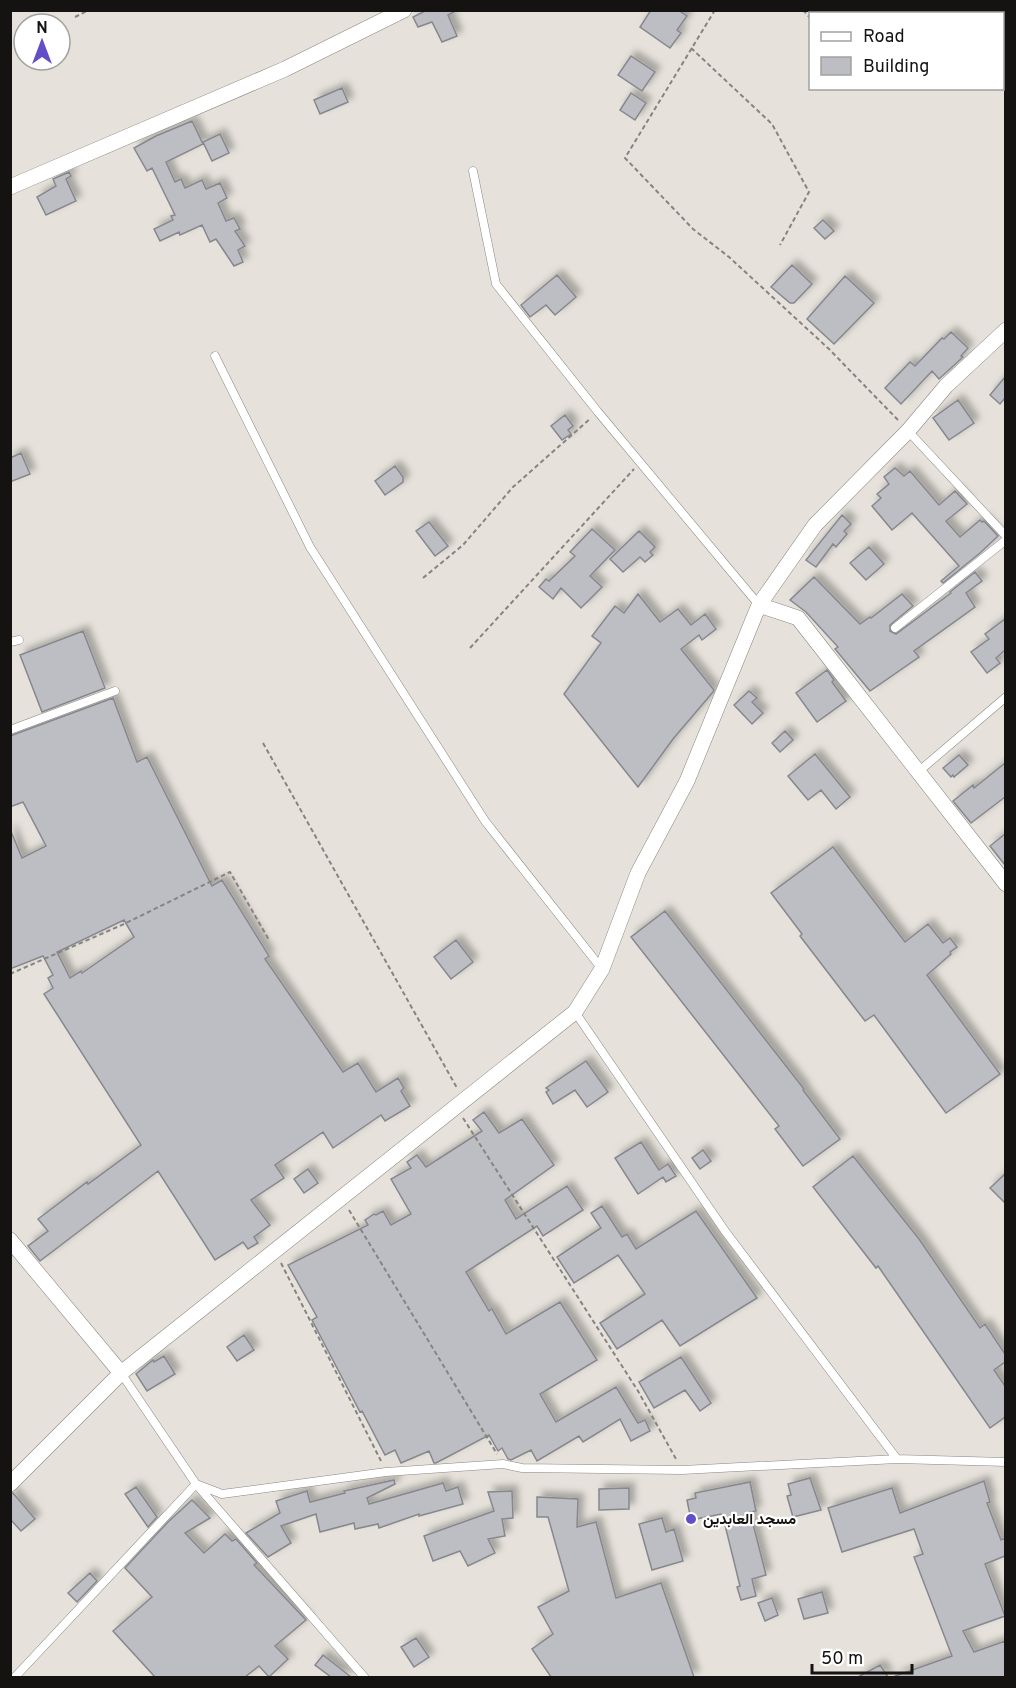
<svg xmlns="http://www.w3.org/2000/svg" width="1016" height="1688" font-family="Overpass,Vazirmatn,sans-serif">
<style>
.building{fill:#bdbdc4;stroke:#87878e;stroke-width:1.5;fill-rule:evenodd;filter:url(#shadow)}
.lines{fill:none;stroke-linecap:round;stroke-linejoin:round}
.service-casing{stroke:#8a8780;stroke-width:9}
.minor-casing{stroke:#8a8780;stroke-width:16}
.path{stroke:#87847f;stroke-width:2;stroke-dasharray:4.5 3;stroke-linecap:butt}
.service{stroke:#fff;stroke-width:8}
.minor{stroke:#fff;stroke-width:15}
.poi-dot{fill:#624ec6;stroke:#fff;stroke-width:2}
.labels{text-anchor:middle;stroke-width:4.5;stroke-linejoin:round;paint-order:stroke}
.poi-label{font-size:15px;font-weight:bold;fill:#151311;stroke:#fff;text-anchor:start}
</style>
<defs>
<filter id="shadow"><feDropShadow dx="5.5" dy="-5.5" stdDeviation="3" flood-color="#0004"/></filter>
</defs>
<rect width="100%" height="100%" fill="#e6e2db"/>
<!-- building -->
<path class="building" d="M427 10H457L448 15 457 36 442 42 432 22 418 27 413 17Z
M651 10H678L687 16 677 30 681 33 670 48 640 27Z
M631 56 655 72 642 91 618 75Z
M342 88 348 102 320 114 314 100Z
M631 93 646 103 635 120 620 110Z
M192 121 203 144 166 162 175 182 181 179 185 188 202 180 206 189 220 183 227 198 218 203 226 221 234 218 240 229 235 231 245 246 238 250 243 262 234 266 216 239 210 242 202 225 180 235 179 232 160 241 154 229 173 220 171 216 175 215 152 168 147 171 134 148 156 136Z
M220 134 229 153 212 161 203 142Z
M69 172 71 176 66 179 76 201 46 215 37 197 56 186 53 179Z
M823 220 834 231 825 239 814 228Z
M792 265 812 284 794 303H790L771 287Z
M557 275 576 297 555 315 546 305 530 317 521 305Z
M845 276 874 303 834 344 807 319Z
M951 332 968 348 961 356 963 357 939 379 932 371 901 404 885 388 910 362 915 366 942 338 944 339Z
M1005 377V398L1000 404 990 395Z
M958 400 974 423 949 440 933 418Z
M565 415 573 426 568 430 571 434 562 440 551 426Z
M21 453 30 474 10 482V458Z
M395 466 403 477V482L385 495 375 481Z
M895 468 904 476 910 471 939 505 955 491 967 504 946 521 960 537 980 520 982 522 984 521 998 536 980 553 943 583 941 581 959 566 912 513 892 530 872 506 881 498 877 494 889 484 884 477Z
M842 515 851 524 844 531 847 534 836 547 833 544 816 567 806 560Z
M429 522 448 546 435 556 416 531Z
M592 529 615 550 590 576 602 587 581 608 561 588 553 599 539 587 546 579 549 581 575 556 570 552Z
M639 531 655 547 650 552 653 555 645 562 640 557 623 572 610 559Z
M869 547 884 564 866 580 850 563Z
M975 572 982 581 966 593 975 607 914 651 919 657 870 691 835 649 838 647 806 612 790 600 814 577 860 624 870 617 871 618 902 594 913 606 890 625V631L896 634 951 593 950 592Z
M638 594 660 622 678 609 691 625 705 614 716 629 702 640 699 635 681 649 714 690 713 692 673 739 638 787 564 694 601 643 592 636 615 606 624 613Z
M1005 619V650L996 658 1000 663 987 673 971 652 989 639 985 634Z
M83 631 105 688 42 712 20 655Z
M827 670 834 680 832 682 846 701 817 722 796 693Z
M749 691 757 698 752 702 763 713 752 724 734 705Z
M113 698 137 762 147 757 212 886 222 880 269 956 265 959 343 1072 358 1063 376 1092 398 1078 404 1088 401 1091 410 1106 385 1121 381 1115 333 1148 323 1132 275 1165 284 1178 251 1200 270 1225 254 1237 258 1243 248 1249 243 1242 215 1260 158 1171 40 1261 28 1246 48 1231 38 1219 87 1182 88 1184 141 1145 44 994 53 988 48 978 53 975 43 956 10 969V829L22 858 46 846 23 802 10 807V736ZM124 920 134 937 82 973 81 971 70 978 57 952Z
M785 731 793 740 780 752 772 743Z
M815 754 850 797 836 809 821 790 808 800 788 776Z
M959 755 968 765 954 777 953 775 951 777 943 768Z
M1005 763V797L971 823 953 801 973 785 974 788Z
M1005 834V865L990 846Z
M833 847 905 942 928 924 943 943 950 938 957 947 950 952 951 954 927 975 1000 1074 946 1113 874 1015 865 1021 800 936 802 934 771 893Z
M665 911 804 1089 803 1090 840 1139 803 1166 775 1129 779 1126 631 937Z
M456 940 473 962 451 979 434 957Z
M586 1061 608 1092 587 1107 575 1090 553 1104 546 1092 549 1090 546 1088Z
M484 1112 499 1133 522 1119 554 1165 505 1200 516 1219 567 1186 583 1210 543 1236 537 1226 466 1272 489 1311 492 1309 506 1334 560 1302 597 1360 540 1394 556 1422 616 1387 638 1423 645 1420 650 1431 631 1441 620 1419 583 1442 579 1436 537 1461 531 1450 511 1460 508 1459 502 1448 498 1451 489 1435 436 1463H434L429 1451 401 1463 395 1450 385 1455 362 1411 360 1412 312 1320 317 1317 288 1265 368 1225 365 1220 374 1214 376 1215 383 1211 391 1225 411 1214 391 1179 411 1168 407 1162 417 1155 426 1167 482 1131 473 1120Z
M641 1142 659 1170 668 1164 676 1176 666 1182 663 1177 638 1194 615 1158Z
M703 1150 711 1161 700 1169 692 1158Z
M853 1156 919 1239 980 1328 985 1324 1005 1354V1362L994 1370 1005 1386V1417L990 1428 878 1266 876 1268 813 1187Z
M308 1169 318 1183 304 1193 294 1179Z
M1005 1174V1203L990 1188Z
M602 1206 622 1237 627 1234 636 1249 696 1211 757 1298 680 1346 662 1320 617 1349 600 1323 645 1294 618 1255 574 1283 557 1257 601 1228 591 1213Z
M244 1335 254 1350 237 1361 227 1347Z
M164 1356 175 1374 147 1391 136 1374 153 1360 154 1362Z
M681 1357 711 1403 700 1411 685 1390 654 1408 639 1382Z
M810 1478 821 1510 793 1517 787 1496 791 1495 788 1484Z
M394 1480 395 1484 367 1498 369 1504 443 1483 446 1491 458 1487 463 1504 419 1516V1514L379 1528 378 1524 355 1529 354 1523 320 1532 316 1514 281 1526 291 1543 268 1557 246 1533 280 1513 276 1501 307 1491 310 1502 345 1493 344 1491Z
M984 1481 990 1502 987 1503 1001 1540 1005 1538V1556L985 1564 1005 1616 963 1631 974 1652 1005 1641V1677H895V1676L952 1656 914 1557 923 1554 914 1529 842 1552 828 1508 892 1488 900 1513Z
M750 1482 756 1511 750 1512 766 1575 752 1579 756 1596 741 1600 737 1587 740 1586 723 1517 721 1514 691 1520 687 1500 696 1498 695 1493Z
M136 1487 157 1517 148 1527 125 1494Z
M629 1488V1509L599 1510V1489Z
M512 1491 513 1518 502 1519 505 1536 488 1539 495 1553 468 1566 460 1551 433 1561 424 1536 494 1511 488 1492Z
M10 1493H13L35 1519 21 1531 10 1519Z
M537 1497 578 1499 577 1527 596 1522 616 1598 661 1583 694 1677H551L532 1649 553 1634 538 1607 569 1591 548 1517H537Z
M192 1500 210 1518 185 1533 204 1553 225 1534 232 1541 236 1539 257 1563 254 1565 306 1620 275 1646 288 1659 269 1677 259 1666 245 1677H155L113 1631 152 1597 125 1568 168 1522Z
M662 1518 666 1532 674 1529 683 1561 652 1570 639 1524Z
M90 1573 97 1581 77 1602 68 1593Z
M822 1592 828 1613 804 1619 798 1599Z
M772 1598 778 1615 765 1621 758 1603Z
M416 1638 429 1657 414 1667 401 1647Z
M323 1655 351 1677H331L315 1665Z
M880 1665 888 1677H858Z"/>
<g class="lines">
<!-- service casing -->
<g class="service-casing">
<path id="service" d="M473 171 496 284 598 412 759 605
M215 356 310 547 485 821 602 969
M908 431 1006 536
M895 628 1006 540
M10 642 19 640
M10 730 115 691
M918 772 1006 697
M575 1012 725 1231 897 1459
M121 1373 196 1484 365 1678
M14 1678 196 1484 222 1494 386 1472 503 1464 522 1468 682 1470 897 1459 1006 1462"/>
</g>
<!-- minor casing -->
<g class="minor-casing">
<path id="minor" d="M10 187 285 69 404 10
M759 605 798 618 1006 884
M10 1240 121 1373
M10 1484 121 1373 575 1012 602 969 638 873 687 781 759 605 815 525 908 431 946 386 1006 330"/>
</g>
<!-- path -->
<path class="path" d="M715 10 625 158 693 229 729 257 829 349 898 420
M803 10 810 18
M75 17 89 10
M691 48 772 124 809 192 780 245
M423 578 463 545 513 487 591 418
M470 648 634 469
M263 743 457 1088
M10 974 124 924 230 872 269 940
M463 1118 638 1391 676 1459
M349 1210 497 1454
M281 1263 381 1461"/>
<!-- service -->
<use href="#service" class="service"/>
<!-- minor -->
<use href="#minor" class="minor"/>
</g>
<!-- markers -->
<circle class="poi-dot" cx="691" cy="1519" r="6"/>
<g class="labels">
<!-- poi labels -->
<g class="poi-label">
<text x="703" y="1524">مسجد العابدين</text>
</g>
</g>
<!-- border -->
<rect width="1016" height="1688" fill="none" stroke="#151311" stroke-width="24"/>
<!-- legend -->
<rect x="809" y="12" width="195" height="78" fill="#ffffff" stroke="#a1a1a0" stroke-width="1.5"/>
<rect x="821" y="32" width="30" height="9" fill="#ffffff" stroke="#a1a1a0" stroke-width="1.5"/>
<text x="863" y="42" font-size="18" fill="#151311">Road</text>
<rect x="821" y="57" width="30" height="18" fill="#bdbdc4" stroke="#a1a1a0" stroke-width="1.5"/>
<text x="863" y="72" font-size="18" fill="#151311">Building</text>
<!-- north arrow -->
<g transform="translate(42 42)"><circle r="28" fill="#ffffff" stroke="#a1a1a0" stroke-width="1.5"/>
<path d="M0-4.5L10 22L0 15L-10 22Z" fill="#624ec6"/>
<text y="-9" font-size="16" font-weight="bold" text-anchor="middle" fill="#151311">N</text>
</g>
<!-- scale -->
<path d="M812 1664v9h100v-9" fill="none" stroke="#151311" stroke-width="3"/>
<text x="821" y="1664" font-size="18" fill="#151311" stroke="#ffffff" stroke-width="4.5" paint-order="stroke">50 m</text>
</svg>
